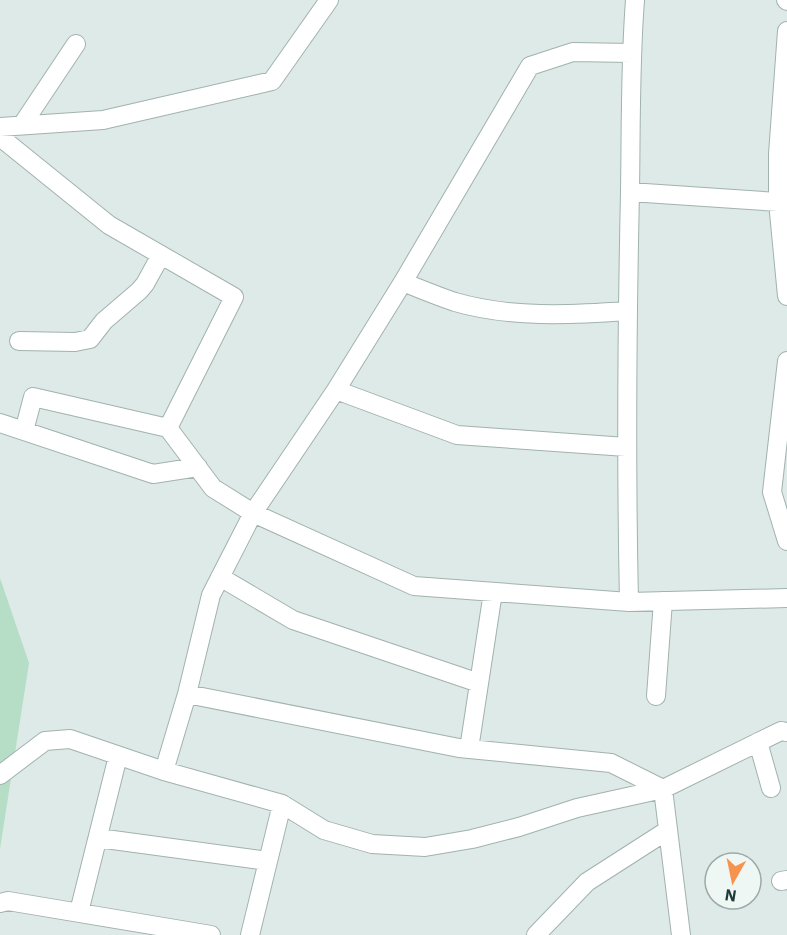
<svg xmlns="http://www.w3.org/2000/svg" width="787" height="935" font-family="'IBM Plex Sans',sans-serif">
<style>
.green{fill:#b6ddc6}
.lines{fill:none;stroke-linecap:round;stroke-linejoin:round}
.minor-casing{stroke:#a1b2af;stroke-width:20}
.minor{stroke:#fff;stroke-width:18}
</style>
<rect width="100%" height="100%" fill="#deeae7"/>
<!-- green -->
<path class="green" d="M0 578 29 663 0 849Z"/>
<g class="lines">
<!-- minor casing -->
<g class="minor-casing">
<path id="minor" d="M786 0 787 1
M787 31 778 154V202L787 296
M22 125 76 44
M0 127 103 120 272 81 329 0
M0 137 109 225 234 297 168 428 213 488 253 513 414 586 629 602 787 598
M630 192 778 202
M403 282C420 289 437 296 455 302 510 318 570 315 627 311
M19 341 75 342 90 339 104 321 139 291 145 284 161 255
M787 361 772 492 787 541
M336 390 457 435 626 447
M0 423 153 474 198 467
M24 431 33 397 168 428
M220 577 293 620 479 683
M629 602C626 465 627 329 630 192 631 128 630 64 635 0
M187 694 459 748 611 763 663 789 681 935
M656 696 663 601
M758 742 771 788
M469 749 493 592
M164 771 187 694 211 595 253 513 336 390 403 282 530 66 573 52 631 53
M0 775 45 741 70 739 164 771 282 804 324 830 372 844 425 847 472 839 519 827 577 808 663 789 781 731 787 732
M98 838 268 861
M781 881 787 880
M0 903 8 901 211 935
M79 912 118 756
M250 935 282 804
M536 935 587 882 668 830"/>
</g>
<!-- minor -->
<use href="#minor" class="minor"/>
</g>
<!-- north arrow -->
<g transform="translate(733 881) rotate(189)"><circle r="28" fill="#eef7f4" stroke="#9baba8" stroke-width="1.5"/>
<path d="M0-4.5L10 22L0 15L-10 22Z" fill="#f7934f"/>
<text y="-9" font-size="16" font-weight="bold" text-anchor="middle" fill="#1f3a37">N</text>
</g>
</svg>
